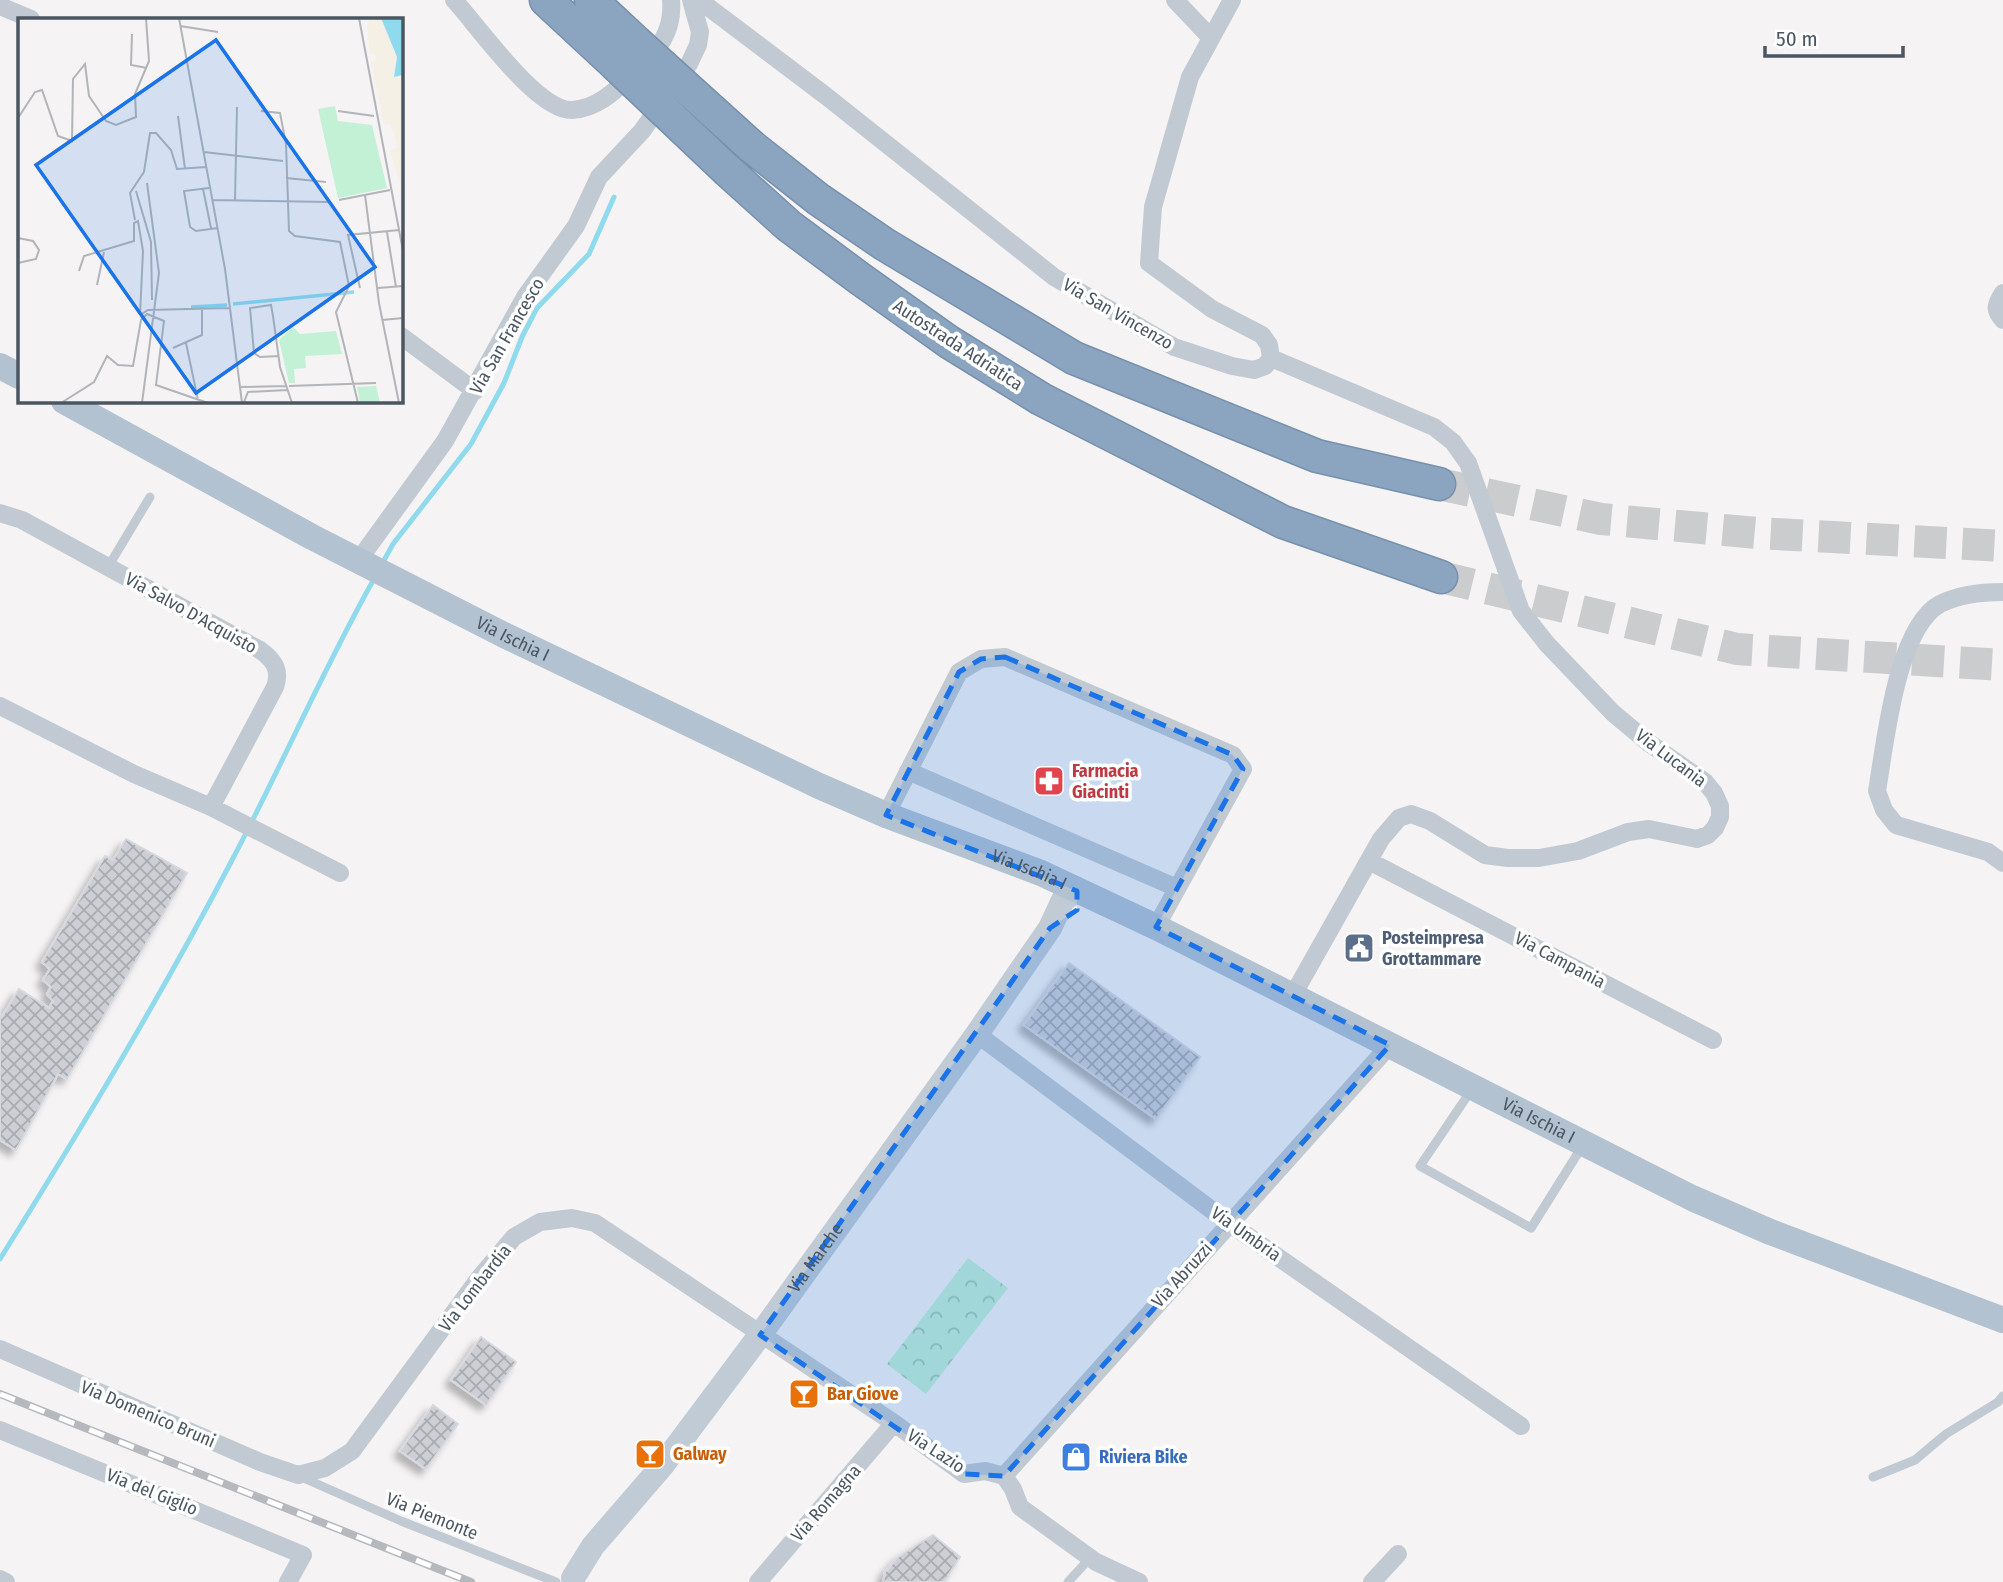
<svg xmlns="http://www.w3.org/2000/svg" width="2003" height="1582" font-family="'Fira Sans Condensed',sans-serif">
<style>
.park{fill:url(#park-crowns)}
.lines{fill:none;stroke-linecap:round;stroke-linejoin:round}
.stream{stroke:#90daee;stroke-width:5}
.building{fill:url(#building-cross-hatch);stroke:#d7d9de;stroke-width:2;filter:url(#shadow)}
.highway-tunnel{stroke:#caccce;stroke-width:32;stroke-dasharray:32 16;stroke-linecap:butt}
.highway-casing{stroke:#7690ad;stroke-width:35}
.lane{stroke:#c1cad2;stroke-width:9}
.street{stroke:#c1cad2;stroke-width:18}
.secondary{stroke:#c1cbd6;stroke-width:24}
.primary{stroke:#b3c2d1;stroke-width:26}
.highway{stroke:#8ba5c1;stroke-width:32}
.rail-casing{stroke:#b5b8bd;stroke-width:8}
.rail{stroke:#fff;stroke-width:5;stroke-dasharray:16;stroke-linecap:butt}
.highway-bridge-casing{stroke:#7690ad;stroke-width:35;stroke-linecap:butt}
.highway-bridge{stroke:#8ba5c1;stroke-width:32}
.marked{fill:#1a73e8;fill-opacity:0.2;stroke:#1a73e8;stroke-width:5;stroke-dasharray:14 9;stroke-linejoin:round}
.labels{text-anchor:middle;stroke-width:7;stroke-linejoin:round;paint-order:stroke}
.street-label{font-size:18px;fill:#4a5661;stroke:#fff}
.health-label{font-size:18px;font-weight:bold;fill:#be3a42;stroke:#fff;text-anchor:start}
.service-label{font-size:18px;font-weight:bold;fill:#4e5e75;stroke:#fff;text-anchor:start}
.food-label{font-size:18px;font-weight:bold;fill:#c56008;stroke:#fff;text-anchor:start}
.shop-label{font-size:18px;font-weight:bold;fill:#366cbe;stroke:#fff;text-anchor:start}
.inset-river{fill:none;stroke:#90daee;stroke-width:3.5}
.inset-road{fill:none;stroke:#b1b4b9;stroke-width:2}
.view{fill:#1a73e8;fill-opacity:0.15;stroke:#1a73e8;stroke-width:3.5}
.inset-edge{fill:none;stroke:#4a5661;stroke-width:3.5}
</style>
<defs>
<pattern id="park-crowns" width="20" height="18" patternUnits="userSpaceOnUse" patternTransform="scale(1.75)"><rect width="20" height="18" fill="#c3f1d5"/><path d="M2 6a3 3 0 1 1 6 0M12 15a3 3 0 1 1 6 0" fill="none" stroke="#a0c6b0"/></pattern>
<pattern id="building-cross-hatch" width="8" height="8" patternUnits="userSpaceOnUse" patternTransform="scale(1.75)"><rect width="8" height="8" fill="#cdcfd5"/><path d="M0 0l8 8M0 8l8-8" fill="none" stroke="#a8abb0"/></pattern>
<filter id="shadow"><feDropShadow dx="-6" dy="6" stdDeviation="3.5" flood-color="#0004"/></filter>
</defs>
<rect width="100%" height="100%" fill="#f5f3f3"/>
<!-- park -->
<path class="park" d="M968 1258 1008 1288 926 1394 887 1364Z"/>
<g class="lines">
<!-- stream -->
<path class="stream" d="M382 564 393 544 471 444 504 383 522 337 537 308 589 254 614 197
M0 1259C81 1129 160 998 231 862 281 768 322 671 374 579"/>
</g>
<!-- building -->
<path class="building" d="M126 839 187 873 67 1079 58 1074 16 1150 0 1140V1015L2 1017 19 989 49 1008 53 1001 47 994 51 987 43 980 50 969 42 962 105 856 113 860Z
M1069 963 1200 1057 1156 1119 1024 1025Z
M481 1337 516 1362 486 1405 451 1380Z
M433 1405 458 1424 426 1469 400 1451Z
M933 1535 960 1557 944 1582H883L885 1572 898 1557Z"/>
<g class="lines">
<!-- highway-tunnel -->
<path class="highway-tunnel" d="M1439 484 1601 519 1757 533 2003 546
M1441 577 1737 649 2003 665"/>
<!-- highway casing -->
<g class="highway-casing">
<path id="highway" d="M546 0 615 64
M591 0 636 42
M751 146 818 199 884 244 1074 358 1317 456 1439 484
M728 171 789 226 859 278 949 342 1041 399 1283 522 1441 577"/>
</g>
<!-- lane -->
<path class="lane" d="M108 567 150 497
M1472 1089 1420 1166 1531 1228 1583 1145
M299 1476 401 1521 556 1582
M1873 1477 1915 1460 1946 1434 1998 1402 2003 1396
M1068 1582 1090 1558"/>
<!-- street -->
<path class="street" d="M454 0C478 26 537 111 572 110 598 109 617 89 635 72 657 51 674 33 671 0
M699 0 826 96 1054 277 1174 347 1232 366 1254 370 1265 366 1271 358 1269 345 1262 335 1212 309 1149 263 1153 207 1190 77 1232 0
M1175 0 1211 38
M0 6 31 19
M2003 293C1995 305 1994 310 2003 320
M401 336 475 391
M1271 358 1434 427 1453 442 1468 463 1521 611 1547 644 1613 713 1649 743 1705 782 1714 793 1720 806V817L1715 828 1708 835 1697 839 1649 829 1628 832 1578 851 1539 858H1508L1485 855 1430 821 1411 814 1399 818 1381 839 1293 995
M0 513 22 520 260 650C274 660 281 670 275 687L211 807 134 774 0 706
M358 561 445 441 525 297 576 226 599 177 642 131 689 64 698 45 700 32 691 0
M2003 592C1981 592 1960 594 1940 604 1896 628 1885 745 1877 791L1884 810 1896 825 1988 852 2003 863
M908 771 1177 888
M211 807 340 873
M886 815 959 672 981 659 1005 657 1233 755 1243 769 1156 927
M1369 861 1713 1040
M977 1034 1229 1223 1521 1426
M0 1349 260 1462 298 1475 325 1468 352 1451 480 1277 514 1237 540 1222 572 1218 595 1223 894 1423 964 1474 985 1471 1004 1476 1013 1489 1020 1507 1096 1562 1139 1582
M0 1430 303 1555 288 1582
M1004 1476 1390 1045
M0 1579 6 1582
M758 1582 894 1423
M1372 1582 1398 1554"/>
<!-- secondary -->
<path class="secondary" id="s1" d="M573 1578 593 1546 662 1466 760 1335 977 1034 1050 928 1063 900 1077 891"/>
<!-- primary -->
<g class="primary">
<path d="M0 366 19 376"/>
<path id="s2" d="M64 401 312 537 504 635 819 786 886 815 1041 873 1156 927 1692 1198 1768 1231 2003 1320"/>
</g>
<!-- highway -->
<use href="#highway" class="highway"/>
<!-- rail casing -->
<g class="rail-casing">
<path id="rail" d="M0 1394 471 1582"/>
</g>
<!-- rail -->
<use href="#rail" class="rail"/>
<!-- highway-bridge casing -->
<g class="highway-bridge-casing">
<path id="highway-bridge" d="M636 42 751 146
M615 64 728 171"/>
</g>
<!-- highway-bridge -->
<use href="#highway-bridge" class="highway-bridge"/>
</g>
<!-- marked area -->
<path class="marked" d="M1005 657 1233 755 1243 769 1156 927 1390 1045 1004 1476 964 1474 760 1335 1050 928 1077 910V891L886 815 959 672 981 659Z"/>
<!-- icons -->
<defs>
<g id="pharmacy-square" transform="scale(1.575)"><rect x="-9" y="-9" width="18" height="18" rx="4" fill="#e0444e" stroke="#fff"/><path d="M-2-6h4v4h4v4h-4v4h-4v-4h-4v-4h4Z" fill="#fff"/></g>
<g id="civic-square" transform="scale(1.575)"><rect x="-9" y="-9" width="18" height="18" rx="4" fill="#5c6f8a" stroke="#fff"/><path d="M-.6-6.5H3V-4.5H.6V-3L4-1V1h2V6H-6V1h2V-1L-.6-3ZM-1.2 2.5V6h2.4V2.5Z" fill="#fff"/></g>
<g id="bar-square" transform="scale(1.575)"><rect x="-9" y="-9" width="18" height="18" rx="4" fill="#e8710a" stroke="#fff"/><path d="M-6-5H6L.8 .8V4.5H3.5V6h-7V4.5H-.8V.8Z" fill="#fff"/></g>
<g id="shop-square" transform="scale(1.575)"><rect x="-9" y="-9" width="18" height="18" rx="4" fill="#3f7fe0" stroke="#fff"/><path d="M-5-2.5h2.3a2.7 3.5 0 0 1 5.4 0H5L5.5 6h-11ZM-1.5-2.5h3a1.5 2.3 0 0 0-3 0Z" fill="#fff"/></g>
</defs>
<g fill-rule="evenodd">
<use href="#pharmacy-square" x="1049" y="781"/>
<use href="#civic-square" x="1359" y="948"/>
<use href="#bar-square" x="804" y="1394"/>
<use href="#bar-square" x="650" y="1454"/>
<use href="#shop-square" x="1076" y="1457"/>
</g>
<g class="labels">
<!-- street labels -->
<g class="street-label">
<text transform="translate(1118 314) rotate(30)" y="6">Via San Vincenzo</text>
<text transform="translate(507 336) rotate(-60)" y="6">Via San Francesco</text>
<text transform="translate(958 345) rotate(33)" y="6">Autostrada Adriatica</text>
<text transform="translate(191 613) rotate(29)" y="6">Via Salvo D'Acquisto</text>
<text dy="6" stroke="none"><textPath href="#s2" startOffset="508">Via Ischia I</textPath></text>
<text transform="translate(1671 758) rotate(37)" y="6">Via Lucania</text>
<text dy="6" stroke="none"><textPath href="#s2" startOffset="1074">Via Ischia I</textPath></text>
<text transform="translate(1560 960) rotate(28)" y="6">Via Campania</text>
<text dy="6" stroke="none"><textPath href="#s2" startOffset="1642">Via Ischia I</textPath></text>
<text transform="translate(1246 1234) rotate(35)" y="6">Via Umbria</text>
<text dy="6" stroke="none"><textPath href="#s1" startOffset="402">Via Marche</textPath></text>
<text transform="translate(1182 1275) rotate(-48)" y="6">Via Abruzzi</text>
<text transform="translate(475 1288) rotate(-52)" y="6">Via Lombardia</text>
<text transform="translate(148 1414) rotate(23)" y="6">Via Domenico Bruni</text>
<text transform="translate(936 1451) rotate(33)" y="6">Via Lazio</text>
<text transform="translate(152 1492) rotate(22)" y="6">Via del Giglio</text>
<text transform="translate(826 1503) rotate(-49)" y="6">Via Romagna</text>
<text transform="translate(432 1516) rotate(22)" y="6">Via Piemonte</text>
</g>
<!-- health labels -->
<g class="health-label">
<text x="1072" y="777">Farmacia<tspan x="1072" dy="21">Giacinti</tspan></text>
</g>
<!-- service labels -->
<g class="service-label">
<text x="1382" y="944">Posteimpresa<tspan x="1382" dy="21">Grottammare</tspan></text>
</g>
<!-- food labels -->
<g class="food-label">
<text x="827" y="1400">Bar Giove</text>
<text x="673" y="1460">Galway</text>
</g>
<!-- shop labels -->
<g class="shop-label">
<text x="1099" y="1463">Riviera Bike</text>
</g>
</g>
<!-- overview -->
<g transform="translate(18 18)">
<rect width="385" height="385" fill="#f5f3f3"/>
<path d="M358 368 362 385H342L339 369Z" fill="#c3f1d5"/>
<path d="M352 0H363L379 39 376 58 385 57V175L372 132 379 130 377 119 372 106 366 107 353 43 358 42 357 36H352L349 9Z" fill="#f5f0e5"/>
<path d="M317 88 320 103 354 107 369 170 320 180 300 91ZM275 309 282 316 318 313 324 336 287 338 288 350 276 351 277 365H271L261 322Z" fill="#c3f1d5"/>
<path d="M363 0H385V57L376 59 379 39Z" fill="#90daee"/>
<path class="inset-river" d="M215 286 336 274M173 289 209 287"/>
<path class="inset-road" d="M161 0 207 251 224 385M341 0 385 233M162 8 200 14M114 16 113 47 129 50M243 93 262 95 268 126 271 213 277 218 322 224 331 268 318 294 340 385M320 93 356 98M160 98 167 151M0 100 17 74 24 72 40 118 54 123 55 61 67 46 71 78 88 103 98 107 118 99 117 76 131 43 128 0M186 134 265 143M268 160 308 164M191 170 166 173 172 209 178 213 200 210M185 171 193 210M118 173 133 224 134 282M347 177 361 285 381 385M194 182 311 184M217 182 219 89M321 182 372 172M117 202 112 175 126 154 132 115H138L153 132 159 151 188 149M369 214 378 269M0 220 15 223 21 232 18 241 0 245M61 253 66 238 116 223V205L120 203 125 233 122 297M79 267 86 234M342 270 330 217 381 212M360 270 385 268M122 297 130 292 212 290M364 302 385 300M168 325 180 382M155 330 184 317V290M261 338 242 339 236 335 232 290 253 287 255 298 262 349 274 385M271 368 358 365M222 369 268 368M226 384 230 374 269 372M43 385 76 364 89 338 100 347 115 348 123 302 129 296 146 303 138 367 190 385M124 385 141 255 129 165"/>
<path class="view" d="M198 22 357 249 178 375 18 147Z"/>
<rect width="385" height="385" class="inset-edge"/>
</g>
<!-- scale -->
<path d="M1765 46v10h138v-10" fill="none" stroke="#4a5661" stroke-width="3.5"/>
<text x="1776" y="46" font-size="21" fill="#4a5661" stroke="#ffffff" stroke-width="5" paint-order="stroke">50 m</text>
</svg>
